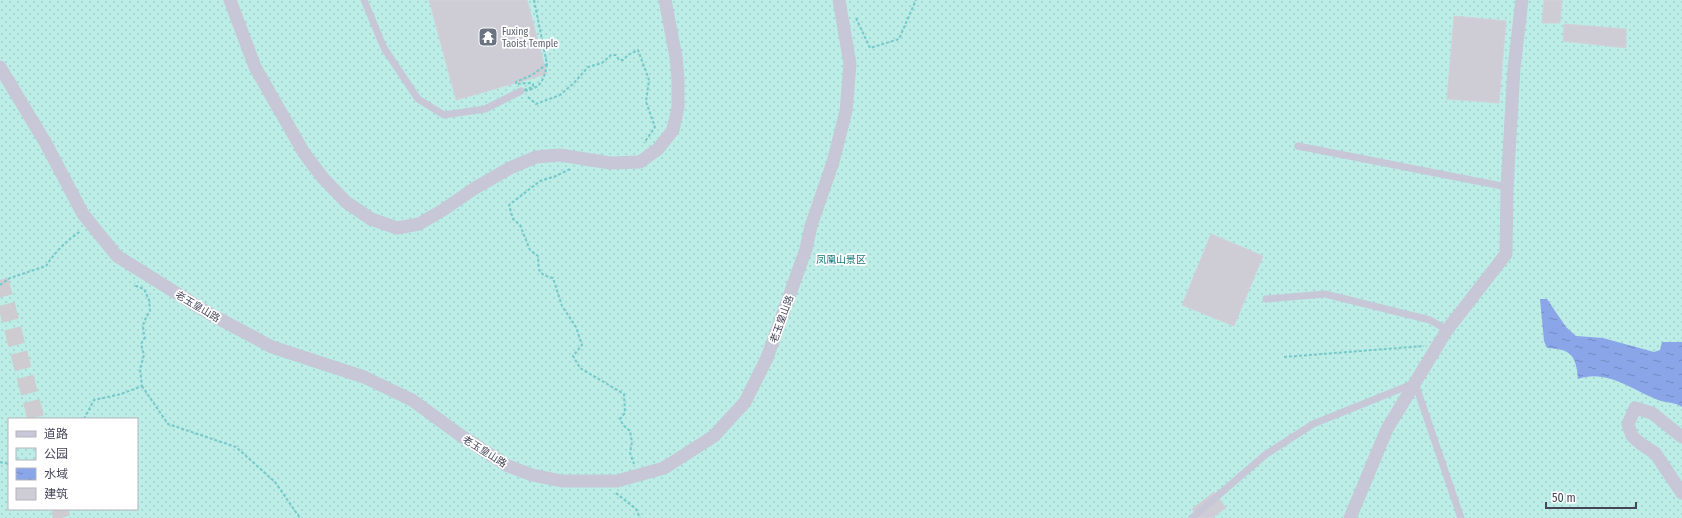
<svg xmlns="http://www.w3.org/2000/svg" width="1682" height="518" font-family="'Fira Sans Condensed','Noto Sans SC',sans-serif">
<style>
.park{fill:url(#park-dots);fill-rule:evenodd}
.water{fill:url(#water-ripples)}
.building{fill:#cecdd5;stroke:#d3d1d9}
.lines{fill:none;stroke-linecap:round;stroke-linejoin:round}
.tertiary-tunnel{stroke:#ceccd0;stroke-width:17;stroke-dasharray:17 8;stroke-linecap:butt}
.path{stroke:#75c9ca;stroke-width:2;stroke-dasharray:3 2;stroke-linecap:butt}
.service{stroke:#c7c7d7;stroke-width:7}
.minor{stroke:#c7c7d7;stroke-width:13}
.labels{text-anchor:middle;stroke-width:3.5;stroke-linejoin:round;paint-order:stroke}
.worship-label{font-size:10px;fill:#5b616d;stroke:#fff;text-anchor:start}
.park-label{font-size:10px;fill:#197878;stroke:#fff}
.street-label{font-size:10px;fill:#46465a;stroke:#fff}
</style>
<defs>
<pattern id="park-dots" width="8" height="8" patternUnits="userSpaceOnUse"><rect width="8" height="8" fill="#bcede7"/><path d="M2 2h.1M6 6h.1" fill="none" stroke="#a3cdc8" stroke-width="1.8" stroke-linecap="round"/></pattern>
<pattern id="water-ripples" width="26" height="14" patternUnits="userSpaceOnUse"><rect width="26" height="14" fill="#8aa6e9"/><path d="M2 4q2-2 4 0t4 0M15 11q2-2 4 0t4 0" fill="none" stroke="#7389c0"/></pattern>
</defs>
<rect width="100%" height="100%" fill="#f0eeed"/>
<!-- park -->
<path class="park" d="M0 0H1682V518H0ZM9 419H137V509H9Z"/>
<!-- water -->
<path class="water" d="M1540 299H1547L1566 327 1576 336 1603 338 1654 352 1660 350 1662 342H1682V407C1676 402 1666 403 1658 400 1632 390 1607 369 1578 379 1576 355 1571 349 1547 348L1544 341Z"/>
<!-- building -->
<path class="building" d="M429 0H527L547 74 456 100Z
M1544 0H1562L1560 23H1542Z
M1454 16 1506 21 1499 103 1447 99Z
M1564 24 1626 29V48L1563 41Z
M1211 234 1263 256 1234 326 1182 305Z
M1214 492 1226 508 1212 518H1199L1192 509Z"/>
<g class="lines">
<!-- tertiary-tunnel -->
<path class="tertiary-tunnel" d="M0 280 36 419
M59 509 62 518"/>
<!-- path -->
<path class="path" d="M534 0 547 64
M856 18 870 48 899 39 916 0
M547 64C544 81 540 90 521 91L533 87V84L530 83 516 84V82L532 75Z
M528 97 536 104 560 95 574 83 588 67 602 63 611 55H616L619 60H623L628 55 638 50 649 80 646 102 655 127 644 143
M570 169 556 176 540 181 509 205 513 219 520 225 530 250 538 256C539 271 537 274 553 278L562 306 576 327 582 345 573 356 580 368 624 394 625 413 620 419 623 425 630 431 632 442 630 453 634 464
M0 285 10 278 46 266C54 253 68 239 81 231
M1284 357 1424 346
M142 386 168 424 236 447 275 482 300 518
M84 419 94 400 121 394 142 386 140 369 144 355 141 344 145 337C141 325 144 321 150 311L149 300 144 289 136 286 135 283
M0 462 9 464
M616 493 636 509 640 518"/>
<!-- service -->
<path class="service" d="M364 0 384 48 418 99 444 115 485 109 521 91
M1298 146 1507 187
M1266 299 1325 294 1430 320 1447 330
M1192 518 1265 455 1313 424 1415 383 1461 518"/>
<!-- minor -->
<path class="minor" d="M230 0 255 67 304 153 323 178 346 202 371 219 397 228 419 224 443 210 475 188 510 168 536 157 560 155 610 163 640 162 658 149 673 130 678 107V79L676 57 665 0
M0 67 45 142 83 214 117 256 210 314 272 347 364 377 412 400 460 435 506 465 532 475 562 481H617L664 468 714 436 745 402 767 358 806 249 811 226 833 162 846 111 850 64 839 0
M1682 437 1652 413 1635 408 1628 424 1632 436 1641 444 1655 453 1682 493
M1350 518 1387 429 1447 330 1506 254 1507 187 1514 68 1522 0"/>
</g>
<!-- icons -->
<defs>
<g id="temple-square" transform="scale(1)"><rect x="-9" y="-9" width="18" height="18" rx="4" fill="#6b7280" stroke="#fff"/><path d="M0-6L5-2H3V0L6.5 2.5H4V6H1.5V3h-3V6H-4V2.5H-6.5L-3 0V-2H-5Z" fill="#fff"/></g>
</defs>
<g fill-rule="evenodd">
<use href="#temple-square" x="488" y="37"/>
</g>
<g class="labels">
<!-- worship labels -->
<g class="worship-label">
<text x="502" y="35">Fuxing<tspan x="502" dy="12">Taoist Temple</tspan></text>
</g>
<!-- park labels -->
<g class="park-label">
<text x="841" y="263">凤凰山景区</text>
</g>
<!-- street labels -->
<g class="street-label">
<text transform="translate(198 306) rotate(31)" y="4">老玉皇山路</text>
<text transform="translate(781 319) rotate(-70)" y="4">老玉皇山路</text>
<text transform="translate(485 451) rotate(32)" y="4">老玉皇山路</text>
</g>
</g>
<!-- legend -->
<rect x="8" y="418" width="130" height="92" fill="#ffffff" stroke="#b5b5bd"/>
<rect x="16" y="431" width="20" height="6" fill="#c7c7d7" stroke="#b5b5bd"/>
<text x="44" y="438" font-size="12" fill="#46465a">道路</text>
<rect x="16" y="448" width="20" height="12" fill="url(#park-dots)" stroke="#b5b5bd"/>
<text x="44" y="458" font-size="12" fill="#46465a">公园</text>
<rect x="16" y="468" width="20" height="12" fill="url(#water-ripples)" stroke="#b5b5bd"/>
<text x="44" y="478" font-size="12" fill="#46465a">水域</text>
<rect x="16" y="488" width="20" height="12" fill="#cecdd5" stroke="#b5b5bd"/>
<text x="44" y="498" font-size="12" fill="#46465a">建筑</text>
<!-- scale -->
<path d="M1546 502v6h90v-6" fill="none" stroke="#46465a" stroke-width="2"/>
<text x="1552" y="502" font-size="12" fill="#46465a" stroke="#ffffff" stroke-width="3" paint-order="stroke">50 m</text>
</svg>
